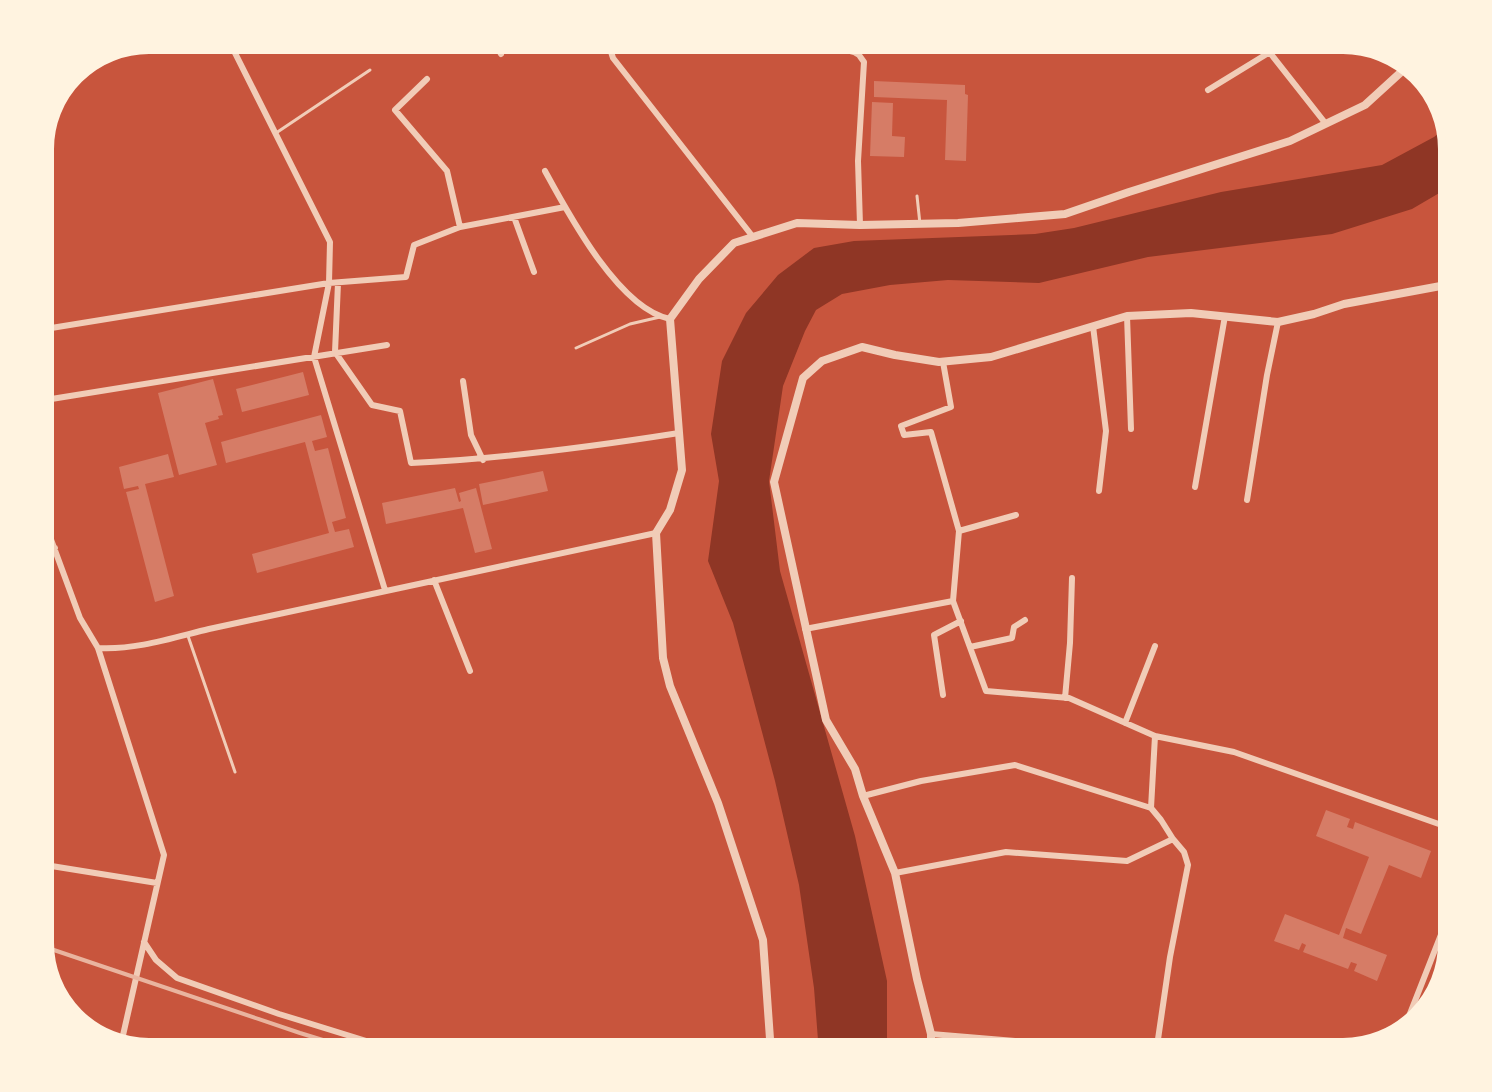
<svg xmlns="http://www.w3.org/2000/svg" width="1492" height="1092" font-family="'Open Sans',sans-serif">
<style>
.water{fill:#8f3625}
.building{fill:#d67c66}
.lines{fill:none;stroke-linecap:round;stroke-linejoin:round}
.service{stroke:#f1ccb7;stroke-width:3}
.minor{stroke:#f1ccb7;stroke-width:6}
.tertiary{stroke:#f1ccb7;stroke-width:8}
.rail{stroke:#e9b49f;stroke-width:4}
.rim{fill:none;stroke:#fff3e0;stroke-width:8}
</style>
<rect width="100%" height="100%" fill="#c8553d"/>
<!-- water -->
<path class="water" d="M1448 126 1453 148V185L1412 209 1332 234 1148 257 1039 283 948 280 890 285 842 294 816 310 805 331 783 386 769 481 780 571 855 836 887 981V1053H819L814 988 799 885 775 781 733 623 708 561 719 481 711 434 722 361 746 313 778 275 814 248 854 241 1035 234 1074 228 1221 192 1382 165 1434 137Z"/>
<!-- building -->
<path class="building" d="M874 81 965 85V94L968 95 966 161 945 160 947 100 874 97Z
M872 102 893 103 892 136 905 137 904 157 870 156Z
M303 372 309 395 242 412 236 389Z
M213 379 223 415 218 416 219 419 205 423 217 465 179 475 158 393Z
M321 415 327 437 312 441 315 451 328 448 346 518 332 522 335 532 349 529 354 547 257 573 252 554 329 533 305 442 226 463 221 442Z
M168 454 174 477 145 484 174 596 155 602 126 492 139 489 138 486 124 489 119 467Z
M543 471 548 491 483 505 479 484Z
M455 488 459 502 461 501 459 493 476 488 492 549 475 553 463 508 386 524 382 503Z
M1326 810 1350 819 1347 827 1353 829 1355 822 1431 851 1421 878 1389 865 1361 934 1346 928 1343 938 1387 955 1377 981 1354 971 1357 964 1351 962 1348 969 1303 952 1306 945 1302 943 1299 950 1274 941 1285 914 1339 935 1369 857 1316 836Z"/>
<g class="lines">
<!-- service -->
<path class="service" d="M276 133 370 70
M917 196 920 224
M576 348 630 324 660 317
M188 636 235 772"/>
<!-- minor -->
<path class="minor" d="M228 39 330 242 329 283 314 357 385 590
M492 39 501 54
M607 39 613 58 753 237
M806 39 854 52 859 55 864 62 858 161 860 225
M1259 39 1326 124
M427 79 395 110 447 171 460 227
M1208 90 1270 52
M545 171C569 215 619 309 670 319
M514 217 534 272
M338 283 335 352 372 405 400 411 411 463C501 459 590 447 679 433
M1127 316 1131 429
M1093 326 1106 431 1099 491
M39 330 329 283 406 277 414 245 460 227 565 207
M943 362 951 407 901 426 904 435 931 432 959 531 953 601
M463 381 471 435 483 460
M39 401 387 345
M1195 487 1225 316
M1247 500 1267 375 1278 322
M39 507 80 618 98 648 164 855 121 1044
M959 531 1016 515
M39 551 55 548
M434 580 470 671
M805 629 953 601 986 691 1069 698 1155 736 1234 752 1453 829
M970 647 1012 638 1014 627 1025 620
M98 648C136 650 172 638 209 629L656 533
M943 695 934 635 961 621
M1065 698 1070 643 1072 578
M1125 723 1155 646
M863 796 921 781 1015 765 1151 808 1161 820 1173 839 1127 861 1006 852 895 873
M1151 808 1155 736
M39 864 157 883
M144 942 156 960 177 978 279 1014 405 1053
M931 1034 1015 1041 1107 1053
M1402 1034 1453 904
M1156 1053 1170 957 1188 865 1184 852 1173 839"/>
<!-- tertiary -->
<path class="tertiary" d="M771 1053 763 940 718 803 670 686 663 658 656 533 670 510 682 470 670 319 699 279 734 243 797 223 860 225 958 223 1065 214 1129 192 1290 141 1365 105 1411 63
M931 1053V1034L917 979 895 873 863 796 855 769 826 720 774 482 803 378 822 361 862 347 895 355 939 362 991 357 1127 316 1191 313 1278 322 1314 314 1344 304 1446 285 1453 280"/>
<!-- rail -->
<path class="rail" d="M39 945 300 1033 365 1053"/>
</g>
<!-- crop -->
<path d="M0 0H1492V1092H0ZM149 50H1343A99 99 0 0 1 1442 149V943A99 99 0 0 1 1343 1042H149A99 99 0 0 1 50 943V149A99 99 0 0 1 149 50Z" fill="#fff3e0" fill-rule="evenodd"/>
<path class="rim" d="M149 50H1343A99 99 0 0 1 1442 149V943A99 99 0 0 1 1343 1042H149A99 99 0 0 1 50 943V149A99 99 0 0 1 149 50Z"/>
</svg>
